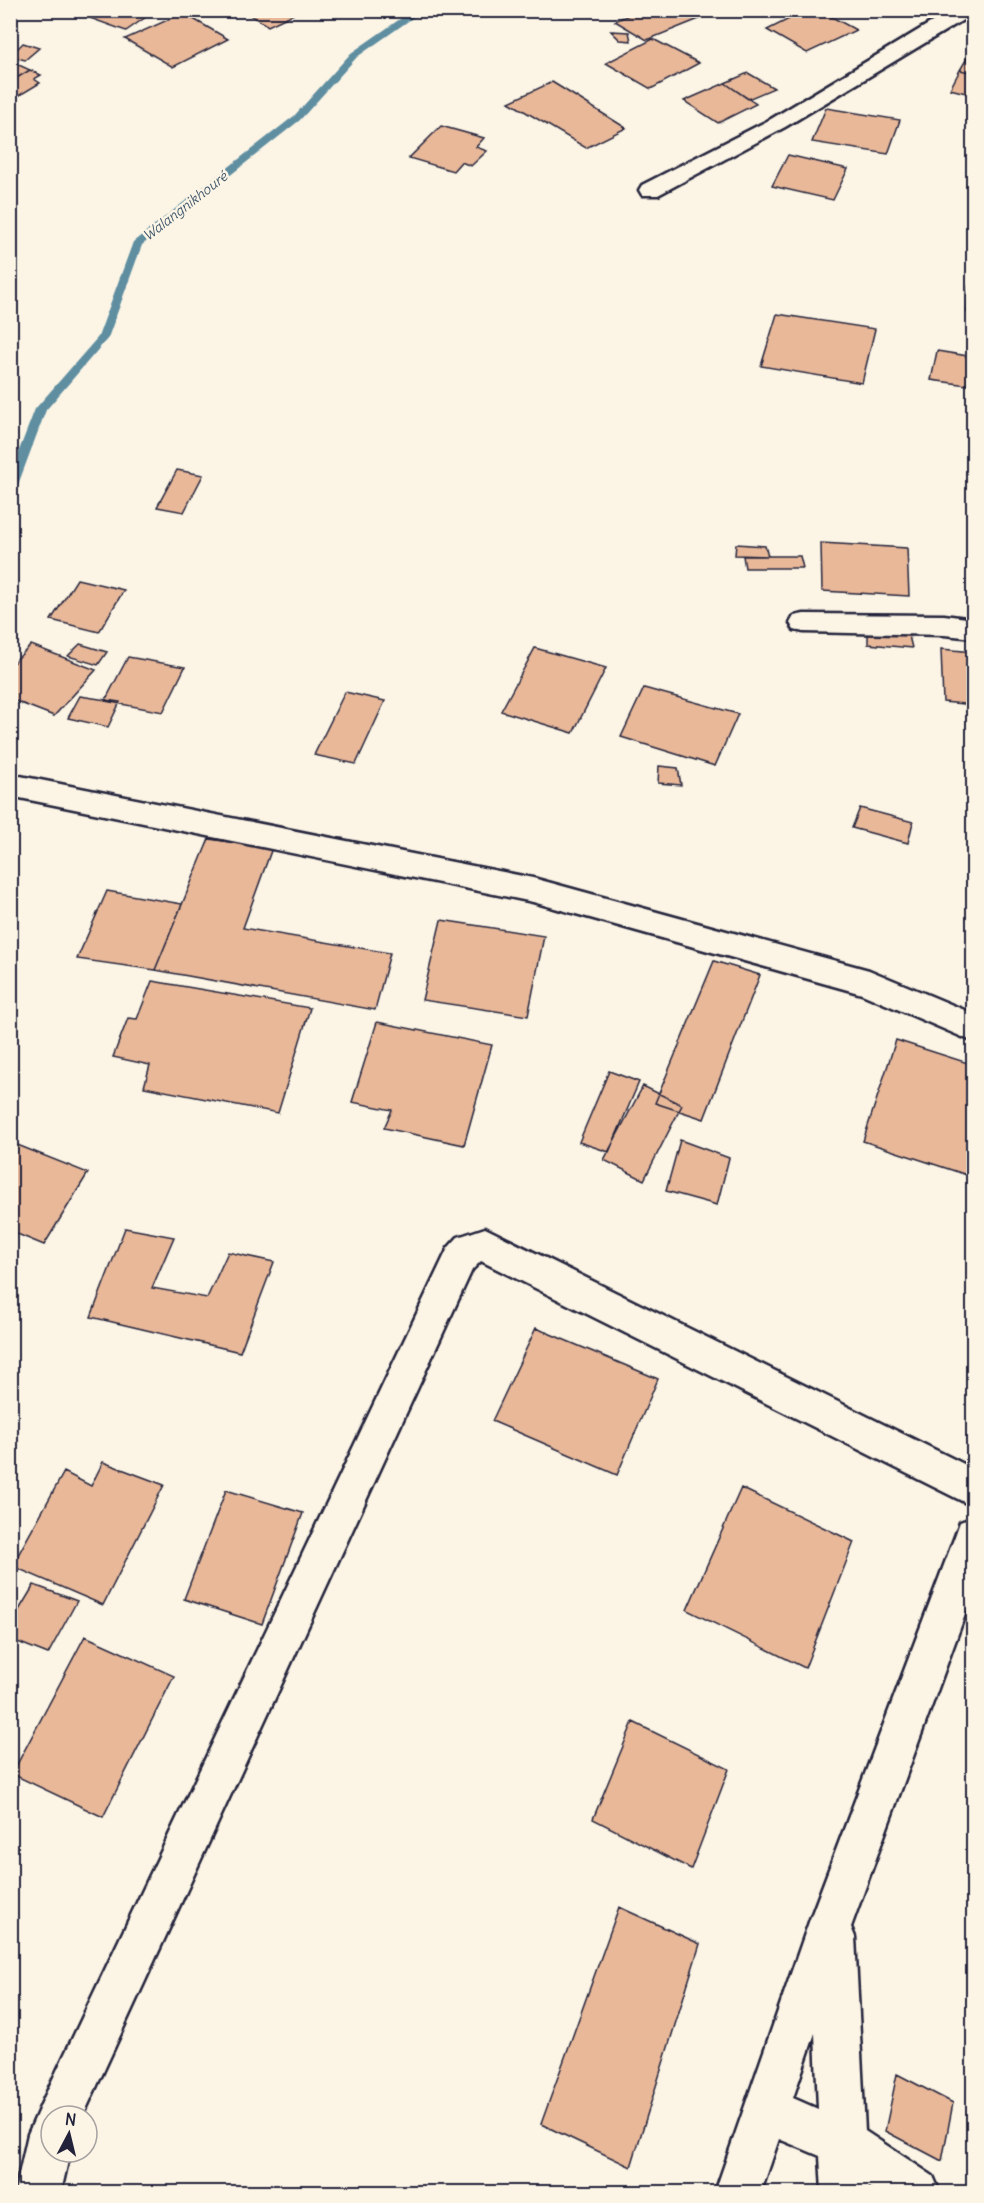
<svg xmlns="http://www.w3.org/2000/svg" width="984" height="2203" font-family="Delius,sans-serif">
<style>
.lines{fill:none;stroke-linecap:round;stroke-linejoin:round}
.stream{fill:#5f8ea1;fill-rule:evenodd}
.building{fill:#e8b899;stroke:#22223b;stroke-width:1.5}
.minor-casing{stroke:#22223b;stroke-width:5}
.minor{fill:#fcf5e5;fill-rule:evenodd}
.labels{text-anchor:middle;stroke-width:5;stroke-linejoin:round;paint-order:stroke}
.far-water-label{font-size:14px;font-style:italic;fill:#40586e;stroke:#fcf5e5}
</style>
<rect width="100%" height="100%" fill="#fcf5e5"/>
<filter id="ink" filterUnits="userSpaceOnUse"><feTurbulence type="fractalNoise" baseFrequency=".0167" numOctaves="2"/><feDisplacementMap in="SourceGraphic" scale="12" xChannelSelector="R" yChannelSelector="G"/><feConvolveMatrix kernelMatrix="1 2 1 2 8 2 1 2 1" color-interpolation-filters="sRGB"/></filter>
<g filter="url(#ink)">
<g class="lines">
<!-- stream -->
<path class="stream" d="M413 10H424L357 57 300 120 142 245 108 338 46 410 16 490 10 494V474L35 409 98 337 133 242 294 116 351 53Z"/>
</g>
<!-- building -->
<path class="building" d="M79 10H156L126 31 76 13Z
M242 10H302L268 26Z
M639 10H693L704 17 647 40 615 21Z
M807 10H819L856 30 807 53 767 30Z
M183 13 228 39 173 67 125 39Z
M611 31 629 32 631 41 620 40Z
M653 39 699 63 651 89 606 63Z
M23 43 39 48 25 60 10 56Z
M973 48 974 73 960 70Z
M10 61 30 70 10 82Z
M30 70 41 75 34 79 40 83 10 101V82Z
M960 70 974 73V95L950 89Z
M748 73 774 88 748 99 725 83Z
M552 82 626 128 586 148 509 102Z
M725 83 756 104 718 123 684 101Z
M826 108 900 120 888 154 812 142Z
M441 126 484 138 476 147 487 151 471 166 461 162 453 171 409 158Z
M788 155 848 169 833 200 772 186Z
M969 286 974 287V313L967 312Z
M777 314 875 329 862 383 761 366Z
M937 351 974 357V386L931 380Z
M177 470 203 475 184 512 157 507Z
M821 543 907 548 909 596 822 591Z
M736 544 765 546 768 556 735 555Z
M743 556H800L803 568H745Z
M77 579 124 590 99 632 51 620Z
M868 631 908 632 912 648 868 644Z
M80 644 107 652 98 665 68 656Z
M31 645 96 670 54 716 10 699V666Z
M535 648 606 668 573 733 501 711Z
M941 649 974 652V705L943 702Z
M128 657 185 667 163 712 105 701Z
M644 688 738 714 715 766 621 737Z
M345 692 385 701 356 764 314 755Z
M80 696 120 702 108 727 68 718Z
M659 766 678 768 681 785 658 783Z
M860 808 913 822 908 843 852 828Z
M209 839 272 848 243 928 390 953 375 1010 155 970Z
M107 891 182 904 155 970 77 959Z
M441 920 544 936 528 1016 422 1000Z
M714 961 760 975 704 1119 655 1103Z
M152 981 310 1008 278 1113 144 1087 150 1065 113 1057 128 1018 137 1019Z
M377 1022 492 1045 464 1145 384 1128 392 1110 352 1102Z
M896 1040 974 1065V1152L967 1175 863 1141Z
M609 1071 639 1082 609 1152 579 1142Z
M643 1086 682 1105 644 1180 604 1160Z
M680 1140 729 1158 717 1205 666 1191Z
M10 1142 88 1173 44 1245 10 1231Z
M125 1228 174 1237 152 1288 207 1298 228 1252 274 1262 240 1352 91 1317Z
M536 1328 658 1379 617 1475 492 1421Z
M103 1462 164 1485 103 1605 12 1566 64 1472 91 1486Z
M741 1488 854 1542 805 1668 687 1610Z
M226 1490 303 1513 262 1624 184 1599Z
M34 1585 77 1601 48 1654 10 1639V1625Z
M85 1636 174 1676 103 1817 12 1774Z
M633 1722 729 1769 691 1869 593 1819Z
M619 1907 700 1944 631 2167 541 2124Z
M897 2074 953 2103 942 2161 885 2131Z"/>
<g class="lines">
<!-- minor casing -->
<g class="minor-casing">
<path id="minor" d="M952 10H974V18L968 17 785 127 658 195H642L639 190 642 185 771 119Z
M804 614 944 615 974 619V638L944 635 804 632 794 630 790 623 794 616Z
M10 774 533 878 869 970 974 1014V1042L862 994 533 902 10 796Z
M485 1228 974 1469V1507L481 1261 472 1270 83 2116H51V2152H70L61 2192H15L28 2134 43 2100 448 1248 458 1237Z
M974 1517V1590L851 1927 855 1937 865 2131 933 2176 940 2192H877L868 2187V2192H822L820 2156 779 2139 761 2192H715L810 1919 955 1536 960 1522ZM815 2033 818 2109 793 2098Z"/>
</g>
<!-- minor -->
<use href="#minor" class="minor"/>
</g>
</g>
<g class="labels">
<!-- far-water labels -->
<g class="far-water-label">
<text transform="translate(185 206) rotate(-38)" y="5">Walangnikhouré</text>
</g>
</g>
<!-- margin -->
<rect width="984" height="2203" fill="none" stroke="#fcf5e5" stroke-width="36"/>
<rect x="18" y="18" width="948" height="2167" fill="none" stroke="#22223b" stroke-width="2" filter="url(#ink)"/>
<!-- north arrow -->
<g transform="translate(69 2134) rotate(7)"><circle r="28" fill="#fcf5e5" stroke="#a5a1a1" stroke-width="1.5"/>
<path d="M0-4.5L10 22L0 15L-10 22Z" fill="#22223b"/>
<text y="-9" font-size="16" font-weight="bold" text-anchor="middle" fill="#22223b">N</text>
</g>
</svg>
